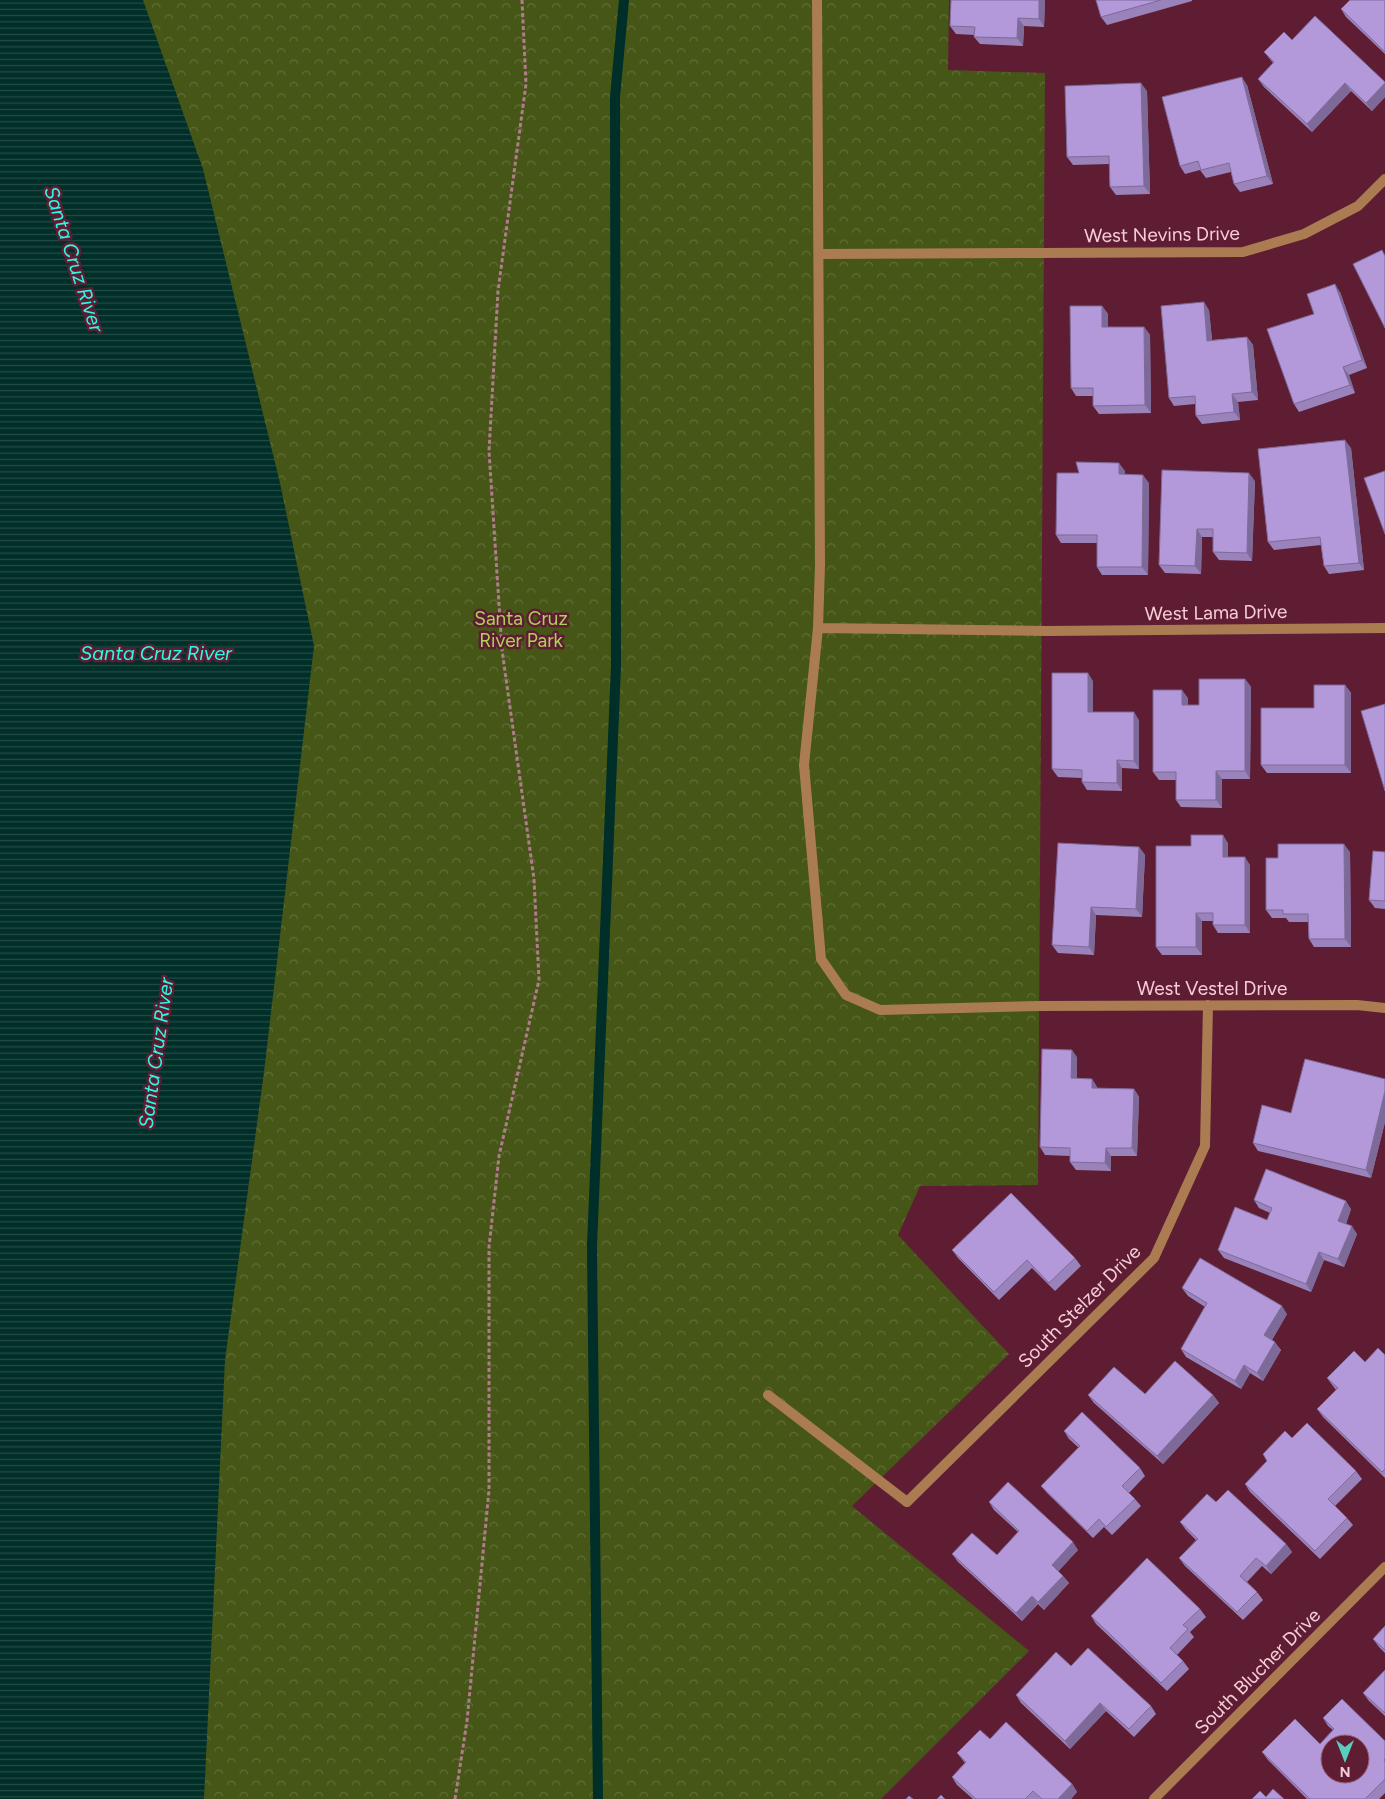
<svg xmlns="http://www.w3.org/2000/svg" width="1385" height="1799" font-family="Figtree,sans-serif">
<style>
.park{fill:url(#park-crowns)}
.water{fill:url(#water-rules)}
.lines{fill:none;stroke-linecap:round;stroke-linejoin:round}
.stream{stroke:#002e28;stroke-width:10}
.path{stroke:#b17c8c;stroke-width:3;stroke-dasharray:4 2.5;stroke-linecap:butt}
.lane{stroke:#ab7c51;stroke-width:10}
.street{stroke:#ab7c51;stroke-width:10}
.wall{fill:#9a83bb}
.shaded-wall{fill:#7d6a99}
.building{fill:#b398da;stroke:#7d6a99;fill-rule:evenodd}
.labels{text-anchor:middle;stroke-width:5;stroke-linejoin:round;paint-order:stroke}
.street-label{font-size:19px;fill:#f7cdd7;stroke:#5f1d33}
.park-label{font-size:19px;fill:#afd157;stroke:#5f1d33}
.water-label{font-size:20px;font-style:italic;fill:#28fce5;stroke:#5f1d33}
</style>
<defs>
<pattern id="park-crowns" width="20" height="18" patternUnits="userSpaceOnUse" patternTransform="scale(1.25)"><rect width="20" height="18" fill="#465617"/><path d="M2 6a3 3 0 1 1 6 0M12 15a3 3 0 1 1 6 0" fill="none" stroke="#616d38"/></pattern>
<pattern id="water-rules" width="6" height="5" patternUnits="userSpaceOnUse" patternTransform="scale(1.25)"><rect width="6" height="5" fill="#002e28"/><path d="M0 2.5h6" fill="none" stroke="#264b46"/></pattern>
</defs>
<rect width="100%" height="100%" fill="#5f1d33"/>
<!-- park -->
<path class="park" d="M0 0H949L948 70 1045 73 1038 1185 920 1186 898 1235 1009 1354 852 1506 1029 1651 881 1799H0Z"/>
<!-- water -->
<path class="water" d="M0 0H143L203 169 280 483 314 646 264 1072 225 1360 204 1799H0Z"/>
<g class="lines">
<!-- stream -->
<path class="stream" d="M598 1799 592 1246 616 665 615 97 624 0"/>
<!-- path -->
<path class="path" d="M455 1799 467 1721 489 1490V1247L499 1156 539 980 534 879 502 650 489 451 498 291 526 84 522 0"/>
<!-- lane -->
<path class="lane" d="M817 0 820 565 818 628 804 765 821 959 846 995 880 1010 1039 1006
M819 254 1039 253
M818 628 1047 631
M768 1395 907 1502"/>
<!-- street -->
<path class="street" d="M1039 253 1243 252 1304 234 1358 206 1385 179
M1047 631 1385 628
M1039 1006 1357 1005 1385 1008
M907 1502 1154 1258 1205 1146 1208 1005
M1154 1799 1385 1567"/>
</g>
<!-- wall -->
<path class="wall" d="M951 0H1045L1044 27 1024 26 1023 46 980 44 974 37 975 35 956 34 950 26Z
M1096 0H1192V1L1107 25 1101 17Z
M1385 0V54L1346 17 1341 9Z
M1292 40 1385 83V97L1372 111 1351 91 1312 132 1264 87 1258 79 1273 63 1264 52Z
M1247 85 1273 184 1240 192 1234 184 1231 172 1206 178 1200 170 1185 174 1180 166Z
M1147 91 1150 194 1116 195 1110 187 1109 164 1073 165 1067 157Z
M1340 292 1367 368 1349 375 1355 393 1299 412 1294 404 1314 314Z
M1102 306 1108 314V327H1144L1150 335 1151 413 1099 414 1093 406V396H1076L1071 388Z
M1209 310 1212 340 1247 337 1253 345 1258 400 1238 402 1240 420 1202 424 1196 416 1195 404 1174 406 1169 398Z
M1351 448 1364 570 1329 574 1324 566 1321 545 1274 550 1268 542Z
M1162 470 1255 481 1252 561 1219 560 1213 552V537H1202L1201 574 1165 573 1159 565Z
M1125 471V474L1149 483 1148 575H1102L1097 567V543H1061L1056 535 1079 473Z
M1245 679 1251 687 1250 779H1222V808L1181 807 1176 800V780H1159L1153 772 1188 698V705H1199Z
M1093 681V712L1139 720V769L1122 768V791L1087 790 1082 782V778L1058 777 1052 769Z
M1345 685 1351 693V773H1267L1261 765 1314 708Z
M1228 843V857L1250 865V933H1218L1213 925V921H1202V955H1162L1156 947 1191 846Z
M1139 847 1145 855 1142 917 1096 915 1094 955 1058 953 1052 945Z
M1350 852 1351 947H1314L1309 939 1308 922H1289L1286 918H1272L1266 910 1278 858Z
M1385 852V909L1375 908 1369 900Z
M1077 1057V1078L1092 1079 1097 1087V1088L1134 1089 1139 1097 1137 1156H1111V1171L1076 1170 1070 1162V1156L1045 1155 1040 1147Z
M1385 1079V1122L1371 1178 1258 1151 1253 1143 1291 1113Z
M1254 1200 1351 1209 1346 1224 1357 1234 1344 1267 1324 1260 1311 1292 1224 1258 1218 1250 1267 1220 1270 1213 1259 1208Z
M952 1250 1075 1258 1081 1266 1055 1291 1032 1268 999 1300 958 1258Z
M1182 1288 1287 1314 1272 1340 1281 1350 1263 1381 1250 1373 1241 1389 1186 1357 1181 1349 1205 1307 1188 1296Z
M1385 1355V1478L1323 1417 1317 1409 1336 1390 1327 1378 1365 1362Z
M1145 1394 1213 1395 1219 1403 1163 1464 1094 1403 1088 1395Z
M1064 1431 1140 1468 1145 1476 1129 1493 1135 1499 1141 1506 1112 1535 1104 1527 1093 1538 1047 1493 1041 1486 1079 1448 1069 1439Z
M1292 1438 1356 1471 1362 1479 1335 1506 1347 1518 1353 1525 1320 1559 1250 1492 1245 1484Z
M989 1502 1078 1550 1058 1571 1063 1576 1069 1583 1044 1610 1038 1604 1022 1621 958 1562 952 1554 997 1555 1018 1532 994 1510Z
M1216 1502 1286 1544 1292 1552 1271 1574 1262 1566 1247 1582 1257 1592 1263 1600 1243 1620 1185 1566 1179 1558 1196 1540 1186 1530 1180 1522Z
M1200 1609 1206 1617 1190 1632 1194 1637 1177 1655 1183 1661 1189 1669 1167 1691 1096 1624 1091 1616Z
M1385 1626V1653L1379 1647 1373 1639Z
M1071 1666 1151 1706 1156 1714 1134 1737 1106 1711 1070 1749 1021 1703 1016 1695Z
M1385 1670V1716L1369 1701 1363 1693Z
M1323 1718 1385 1741V1793L1379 1799H1307L1268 1760 1262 1752 1320 1744 1333 1730 1328 1726Z
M990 1739 1072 1784 1077 1792 1071 1799H973L957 1785 952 1777 965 1763 957 1753Z"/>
<!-- shaded-wall -->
<path class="shaded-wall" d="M1039 0H1045L1044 27 1039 19Z
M1018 18 1024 26 1023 46 1017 38Z
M1242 77 1247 85 1273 184 1267 176Z
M1141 83 1147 91 1150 194 1144 186Z
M1345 83 1351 91 1312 132 1307 124Z
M1385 83V97L1372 111 1366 103Z
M1335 284 1340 292 1367 368 1362 360Z
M1204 302 1209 310 1213 349 1207 341Z
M1102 306 1108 314V335L1102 327Z
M1144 327 1150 335 1151 413 1145 405Z
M1247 337 1253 345 1258 400 1252 392Z
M1343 367 1349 375 1355 393 1350 385Z
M1232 394 1238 402 1240 420 1234 412Z
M1345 440 1351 448 1364 570 1359 563Z
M1119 463 1125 471V482L1119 474Z
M1249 473 1255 481 1252 561 1247 553Z
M1143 475 1149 483 1148 575 1142 567Z
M1197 529 1202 537 1201 574 1195 566Z
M1088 673 1093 681V720L1088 712Z
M1245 679 1251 687 1250 779 1245 771Z
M1345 685 1351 693V773L1345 765Z
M1182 690 1188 698V713L1182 705Z
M1134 712 1139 720V769L1134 761Z
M1117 760 1122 768V791L1117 783Z
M1216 771 1222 779V808L1216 800Z
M1223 835 1228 843V865L1223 857Z
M1344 844 1350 852 1351 947 1345 939Z
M1139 847 1145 855 1142 917 1136 909Z
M1245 857 1250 865V933L1245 925Z
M1091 907 1096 915 1094 955 1089 947Z
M1196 913 1202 921V955L1196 947Z
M1072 1050 1077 1057V1086L1071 1078Z
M1092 1079 1097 1087V1096L1092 1088Z
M1134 1089 1139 1097 1137 1156 1132 1148Z
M1385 1091V1122L1371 1178 1366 1170Z
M1106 1148 1111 1156V1171L1105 1163Z
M1346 1201 1351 1209 1344 1229 1338 1221Z
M1352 1226 1357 1234 1344 1267 1338 1259Z
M1319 1252 1324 1260 1311 1292 1306 1284Z
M1282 1306 1287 1314 1270 1343 1264 1335Z
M1275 1342 1281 1350 1263 1381 1257 1373Z
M1244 1365 1250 1373 1241 1389 1235 1381Z
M1213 1395 1219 1403 1163 1464 1157 1456Z
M1073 1542 1078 1550 1057 1573 1052 1565Z
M1286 1544 1292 1552 1271 1574 1266 1566Z
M1063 1576 1069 1583 1044 1610 1038 1602Z
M1032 1596 1038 1604 1022 1621 1016 1613Z
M1100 1703 1106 1711 1070 1749 1065 1741Z
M1072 1784 1077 1792 1071 1799H1058Z"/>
<!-- building -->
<path class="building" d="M951 0H1039V19L1018 18 1017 38 974 37 975 27 950 26Z
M1096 0H1161L1101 17Z
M1350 0H1385V52L1341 9Z
M1315 16 1385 82V83L1366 103 1345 83 1307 124 1258 79 1274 62 1264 52 1284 32 1292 40Z
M1242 77 1267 176 1234 184 1229 163 1201 170 1198 161 1180 166 1162 97Z
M1141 83 1144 186 1110 187 1109 156 1067 157 1065 86Z
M1382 250 1385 256V328L1353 264Z
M1335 284 1362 360 1343 367 1350 385 1294 404 1267 329 1314 314 1307 294Z
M1204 302 1207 341 1247 337 1252 392 1232 394 1234 412 1196 416 1195 396 1169 398 1161 306Z
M1070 306H1102V327H1144L1145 405 1093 406V388H1071Z
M1345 440 1359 563 1324 566 1320 537 1268 542 1258 449Z
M1076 462 1119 463V474L1143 475 1142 567H1097V535H1056L1057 473H1079Z
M1162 470 1249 473 1247 553 1213 552V529H1197L1195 566 1159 565Z
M1385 471V534L1364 478Z
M1052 673H1088V712H1134V761L1117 760V783L1082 782V770L1052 769Z
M1199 679H1245V771H1216V800H1176V772H1153V690H1182V705H1199Z
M1314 685H1345V765H1261V708H1314Z
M1385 704V791L1361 711Z
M1191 835H1223V857H1245V925H1213V913H1196V947H1156V846H1191Z
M1058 843 1139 847 1136 909 1091 907 1089 947 1052 945Z
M1278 844H1344L1345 939H1309L1308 914H1283V910H1266V858H1278Z
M1373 851 1385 852V901L1369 900Z
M1042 1049 1072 1050 1071 1078 1092 1079V1088L1134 1089 1132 1148H1106L1105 1163 1070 1162V1148L1040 1147Z
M1305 1059 1385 1079V1091L1366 1170 1253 1143 1262 1105 1291 1113Z
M1266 1169 1346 1201 1338 1221 1352 1226 1338 1259 1319 1252 1306 1284 1218 1250 1235 1207 1267 1220 1272 1208 1254 1200Z
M1011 1193 1075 1258 1049 1283 1027 1260 994 1292 952 1250Z
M1200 1258 1282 1306 1264 1335 1275 1342 1257 1373 1244 1365 1235 1381 1181 1349 1207 1303 1182 1288Z
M1378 1348 1385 1355V1469L1382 1472 1317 1409 1338 1388 1327 1378 1354 1351 1365 1362Z
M1175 1361 1213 1395 1157 1456 1088 1395 1114 1367 1145 1394Z
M1082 1412 1140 1468 1122 1486 1135 1499 1106 1527 1099 1519 1087 1531 1041 1486 1080 1446 1064 1431Z
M1307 1423 1356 1471 1328 1499 1347 1518 1315 1551 1245 1484 1267 1461 1263 1454 1285 1431 1292 1438Z
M1008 1482 1073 1542 1052 1565 1063 1576 1038 1602 1032 1596 1016 1613 952 1554 972 1533 997 1555 1019 1531 989 1502Z
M1228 1490 1286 1544 1266 1566 1256 1558 1240 1576 1257 1592 1237 1612 1179 1558 1198 1539 1180 1522 1207 1494 1216 1502Z
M1147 1558 1200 1609 1183 1625 1188 1629 1170 1648 1183 1661 1161 1683 1091 1616Z
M1385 1626V1650L1373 1639Z
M1088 1648 1151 1706 1129 1729 1100 1703 1065 1741 1016 1695 1056 1652 1071 1666Z
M1385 1670V1713L1363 1693Z
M1342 1699 1385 1741V1759L1384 1760 1385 1762V1779L1365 1799H1310L1262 1752 1295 1719 1320 1744 1334 1729 1323 1718ZM1330 1744H1360V1774H1330Z
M1006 1722 1072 1784 1058 1799H1042L1033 1791 1025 1799H976L952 1777 966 1762 957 1753 980 1730 990 1739Z
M1273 1789 1284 1799H1252L1260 1791 1266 1797Z
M941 1795 945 1799H937Z
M909 1796 913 1799H906Z"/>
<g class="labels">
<!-- street labels -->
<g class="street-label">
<text transform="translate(1162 234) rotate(-1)" y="7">West Nevins Drive</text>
<text transform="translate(1216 612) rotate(-1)" y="7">West Lama Drive</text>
<text x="1212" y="995">West Vestel Drive</text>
<text transform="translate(1079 1306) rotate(-45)" y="7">South Stelzer Drive</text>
<text transform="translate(1257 1671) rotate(-45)" y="7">South Blucher Drive</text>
</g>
<!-- park labels -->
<g class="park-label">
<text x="521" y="625">Santa Cruz<tspan x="521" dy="22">River Park</tspan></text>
</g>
<!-- water labels -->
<g class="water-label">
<text transform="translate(74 259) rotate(72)" y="7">Santa Cruz River</text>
<text x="156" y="660">Santa Cruz River</text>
<text transform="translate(156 1053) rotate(-82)" y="7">Santa Cruz River</text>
</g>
</g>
<!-- north arrow -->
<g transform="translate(1345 1759) rotate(180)"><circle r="24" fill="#5f1d33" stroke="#9c6375"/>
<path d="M0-4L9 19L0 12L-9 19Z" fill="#59cebe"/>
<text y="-8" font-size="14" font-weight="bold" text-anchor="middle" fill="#f7cdd7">N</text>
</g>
</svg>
